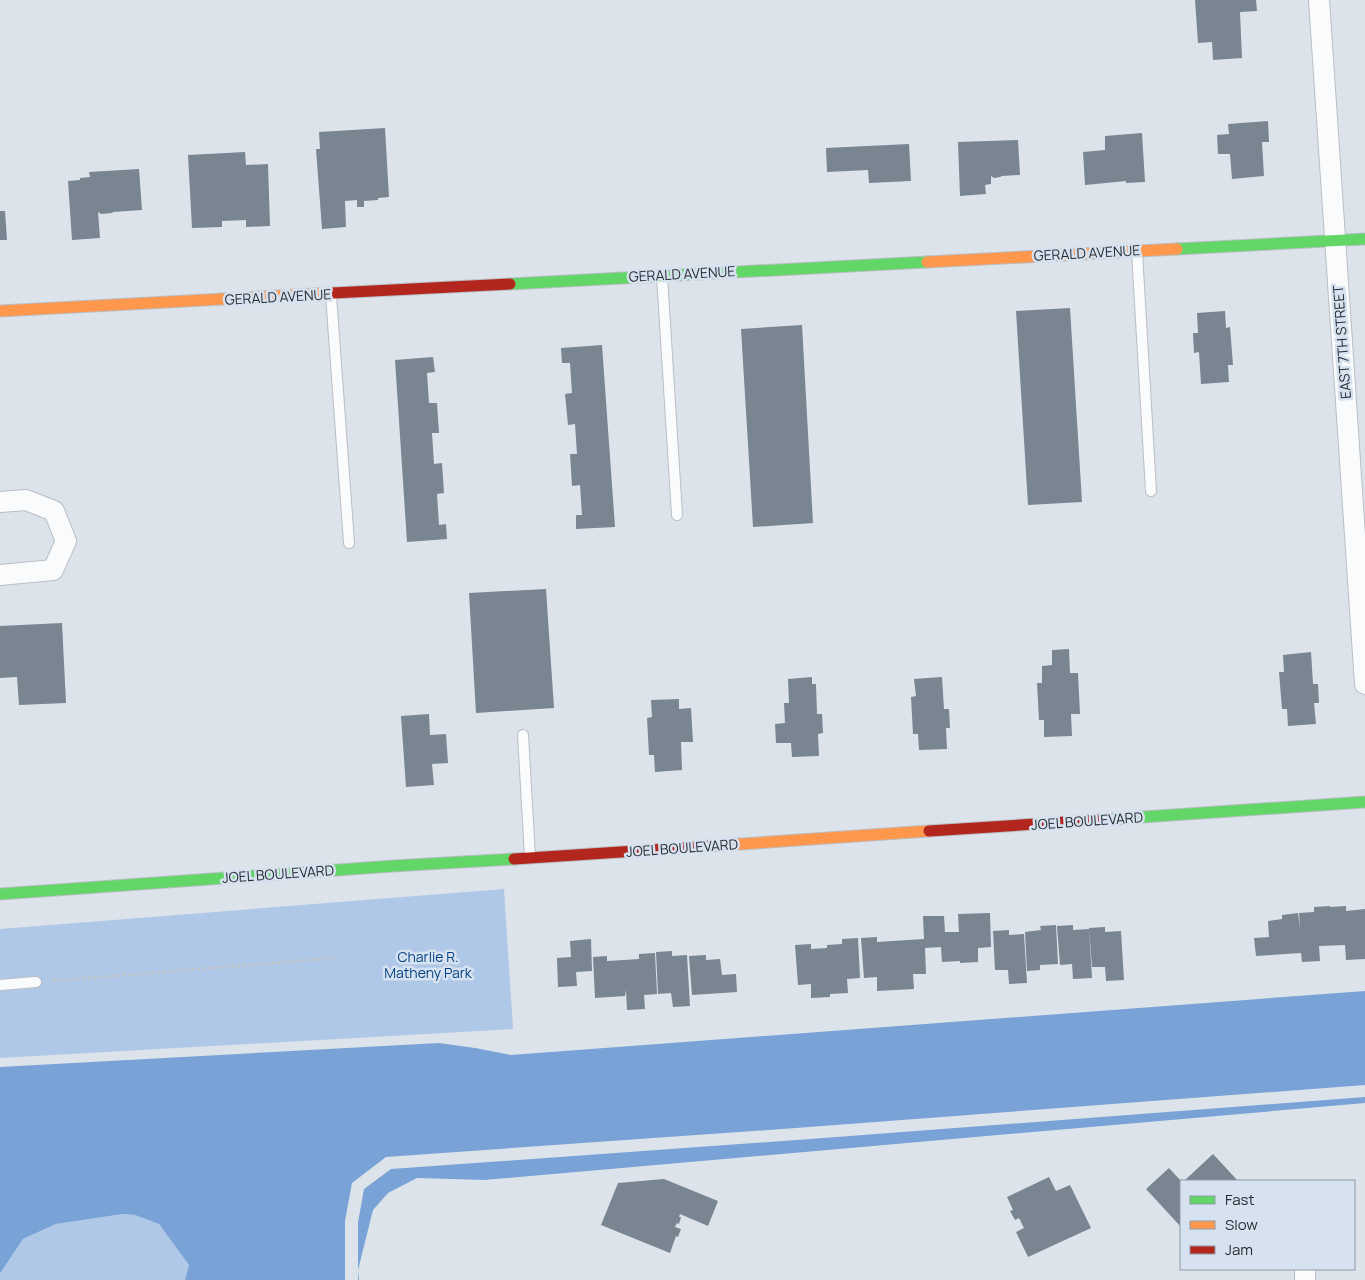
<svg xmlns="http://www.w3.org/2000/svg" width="1365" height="1280" font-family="Manrope,sans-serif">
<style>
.green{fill:#afc8e8}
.water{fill:#79a3d6}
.building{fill:#798591}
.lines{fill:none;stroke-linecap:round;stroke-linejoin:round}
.lane-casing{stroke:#babfc4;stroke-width:12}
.street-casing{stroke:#babfc4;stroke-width:22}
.fast-casing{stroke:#babfc4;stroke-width:13}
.slow-casing{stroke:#babfc4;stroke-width:13}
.jam-casing{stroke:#babfc4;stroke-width:13}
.path{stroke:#c0c2c5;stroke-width:3;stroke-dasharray:2.5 2.5;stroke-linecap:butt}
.lane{stroke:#fafbfc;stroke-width:10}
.street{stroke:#fafbfc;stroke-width:20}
.fast{stroke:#63d668;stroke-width:11}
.slow{stroke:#ff974d;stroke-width:11}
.jam{stroke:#b3261e;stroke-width:11}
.labels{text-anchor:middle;stroke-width:5;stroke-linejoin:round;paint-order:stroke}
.street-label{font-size:14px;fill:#282c31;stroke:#d7e2f0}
.park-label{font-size:14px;fill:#034382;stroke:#d7e2f0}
</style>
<rect width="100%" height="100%" fill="#dde3ea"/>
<!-- green -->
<path class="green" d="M504 889 513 1029 0 1058V929Z
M123 1214 135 1215 159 1224 189 1265 185 1280H0V1275L23 1239 56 1224Z"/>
<!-- water -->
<path class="water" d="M1365 991V1085L796 1128 386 1157 352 1183 345 1221V1280H185L189 1265 159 1224 135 1215 123 1214 56 1224 23 1239 0 1274V1067L439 1043 475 1048 511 1055Z
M1365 1097V1103L484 1180 417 1178 388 1193 373 1210 358 1270 359 1280H358V1222L364 1189 391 1169 797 1140Z"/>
<!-- building -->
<path class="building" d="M1195 0H1256L1257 11 1240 12 1242 58 1213 60 1212 42 1198 43Z
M1268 121 1269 142H1262L1264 176 1232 179 1230 154H1218L1217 135 1229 134 1228 124Z
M385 128 389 197 378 198V200L364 201V207H357V200L345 201 346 227 322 229 316 149H320L319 132Z
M1142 133 1145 182 1126 183V181L1085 185 1083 152 1105 150V136Z
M1018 140 1020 175 1002 176 1000 177 994 178 991 176V184L985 185 986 194 960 196 958 142Z
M909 144 911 181 869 183 868 170 827 172 826 148Z
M245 152 246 165 268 164 270 226 246 227V220L222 221V227L192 228 188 155Z
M139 169 142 210 113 212 112 213 101 214 98 212 100 238 72 240 68 181 80 180V178L90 177 89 172Z
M0 211H5L7 240H0Z
M1070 308 1082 502 1028 505 1016 311Z
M1225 311 1226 328 1230 327 1233 365H1228L1229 382 1201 384 1199 352 1194 353 1193 333H1198L1197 313Z
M802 325 813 523 753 527 741 329Z
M602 345 615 527 576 529V515H582L580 485 572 486 570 454H577L575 424 568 425 565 394 572 393 570 363H562L561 348Z
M433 357 435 372 427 373 429 403H437L439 433H432L434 464 442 463 444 493 437 494 439 525 446 524 447 539 407 542 395 360Z
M546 589 554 708 476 713 469 593Z
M62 623 66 703 19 705 17 677 0 678V626Z
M1069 649 1070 673H1078L1080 714H1071L1072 736 1044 737V720H1039L1037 683H1042V666L1052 665V650Z
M1311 652 1313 684H1318L1319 703H1314L1316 724 1288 726 1287 709H1282L1279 672H1284L1283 655Z
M812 677V684H816L817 714H822L823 733 818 734 819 756 792 757 791 743H776L775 724 785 723 784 703H789L788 679Z
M942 677 944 709H949L950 728H946L947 749 919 750 918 734H913L911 697 916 696 914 679Z
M679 699V709L691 708 693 742H681L682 770 655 772 654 755H649L647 718 652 717 651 700Z
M429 714 430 735 446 734 448 763 432 764 434 785 406 787 401 716Z
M1330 906 1331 923 1330 907 1346 906V911L1365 909V959L1346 960 1345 945 1319 946 1320 961 1302 962 1301 953 1256 956 1254 938 1269 937 1268 921 1282 919V915L1298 913 1300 929 1299 913 1314 912V907Z
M990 913 991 947 978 948V962L960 963V961L942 962 941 947 925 948 926 974H913L914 989 877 991V977L864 978 861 938 877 937V942L924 939 923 916H944L945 932H959L958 914Z
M1056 925 1058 964 1040 965V970L1027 971 1025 932 1041 930 1040 926Z
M1073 925V930L1089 929 1092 978 1073 979 1072 964 1060 965 1057 926Z
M1105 927V932L1121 931 1124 980 1106 981 1105 967H1092L1089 928Z
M1009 930V935L1024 934 1027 983 1009 984 1008 970H995L993 931Z
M858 938 860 978 847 979 848 993 830 994V997L811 998V984L798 985 795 945 811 944V949L827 948V945L842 944V939Z
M591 939 592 971 576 972 577 986 558 987 557 958 571 957 570 941Z
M672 951V956L687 955 690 1006 673 1007 671 993 658 994 656 952Z
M655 953 657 994 644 995 645 1009 627 1010 626 990 625 996 595 998 593 957 607 956V961L624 960 639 959V954Z
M706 955V960L720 959 722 975 736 974 737 992 692 995 689 956Z
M1213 1154 1238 1181H1184Z
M1169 1168 1181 1181V1227L1146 1189Z
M1049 1177 1056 1191 1070 1185 1091 1228 1028 1257 1016 1232 1024 1228 1019 1218 1015 1220 1010 1211 1013 1210 1007 1197Z
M664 1179 718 1201 708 1226 680 1214 679 1217H681L679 1224 677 1223 675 1227 681 1229 678 1237 676 1236 670 1253 601 1225 618 1183Z"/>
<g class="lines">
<!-- lane casing -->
<g class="lane-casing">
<path id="lane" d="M1137 252 1151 491
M662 276 677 515
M331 295 349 543
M523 735 530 857
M0 985 36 982"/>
</g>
<!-- street casing -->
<g class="street-casing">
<path id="street" d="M1319 0 1365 684
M0 502 26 500 54 511 66 541 53 570 0 575
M1305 1270V1280"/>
</g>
<!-- fast casing -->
<g class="fast-casing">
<path id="fast" d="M1177 249 1365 239
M510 284 927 262
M1098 820 1365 802
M0 894 393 866 514 859"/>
</g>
<!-- slow casing -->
<g class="slow-casing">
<path id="slow" d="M927 262 1177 249
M0 311 333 293
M712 846 929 831"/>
</g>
<!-- jam casing -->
<g class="jam-casing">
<path id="jam" d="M333 293 510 284
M929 831 1098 820
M514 859 712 846"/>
</g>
<!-- path -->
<path class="path" d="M53 981 334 958"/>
<!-- lane -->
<use href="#lane" class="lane"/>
<!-- street -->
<use href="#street" class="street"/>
<!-- fast -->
<use href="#fast" class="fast"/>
<!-- slow -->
<use href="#slow" class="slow"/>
<!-- jam -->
<use href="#jam" class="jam"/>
</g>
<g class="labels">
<!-- street labels -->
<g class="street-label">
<text transform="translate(1087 253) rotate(-3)" y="5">GERALD AVENUE</text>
<text transform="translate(682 274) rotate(-3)" y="5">GERALD AVENUE</text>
<text transform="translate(278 297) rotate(-3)" y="5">GERALD AVENUE</text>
<text transform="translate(1342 342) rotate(-94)" y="5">EAST 7TH STREET</text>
<text transform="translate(1087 821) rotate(-4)" y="5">JOEL BOULEVARD</text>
<text transform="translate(682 848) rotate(-4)" y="5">JOEL BOULEVARD</text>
<text transform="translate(278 874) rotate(-4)" y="5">JOEL BOULEVARD</text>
</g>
<!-- park labels -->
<g class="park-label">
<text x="428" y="962">Charlie R.<tspan x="428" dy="16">Matheny Park</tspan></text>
</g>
</g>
<!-- legend -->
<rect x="1180" y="1180" width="175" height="90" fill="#d7e2f0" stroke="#9199a4"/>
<rect x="1190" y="1196" width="25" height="8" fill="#63d668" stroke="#9199a4"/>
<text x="1225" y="1205" font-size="15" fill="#282c31">Fast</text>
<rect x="1190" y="1221" width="25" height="8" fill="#ff974d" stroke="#9199a4"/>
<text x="1225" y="1230" font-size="15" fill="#282c31">Slow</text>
<rect x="1190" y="1246" width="25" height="8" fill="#b3261e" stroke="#9199a4"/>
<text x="1225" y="1255" font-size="15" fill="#282c31">Jam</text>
</svg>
